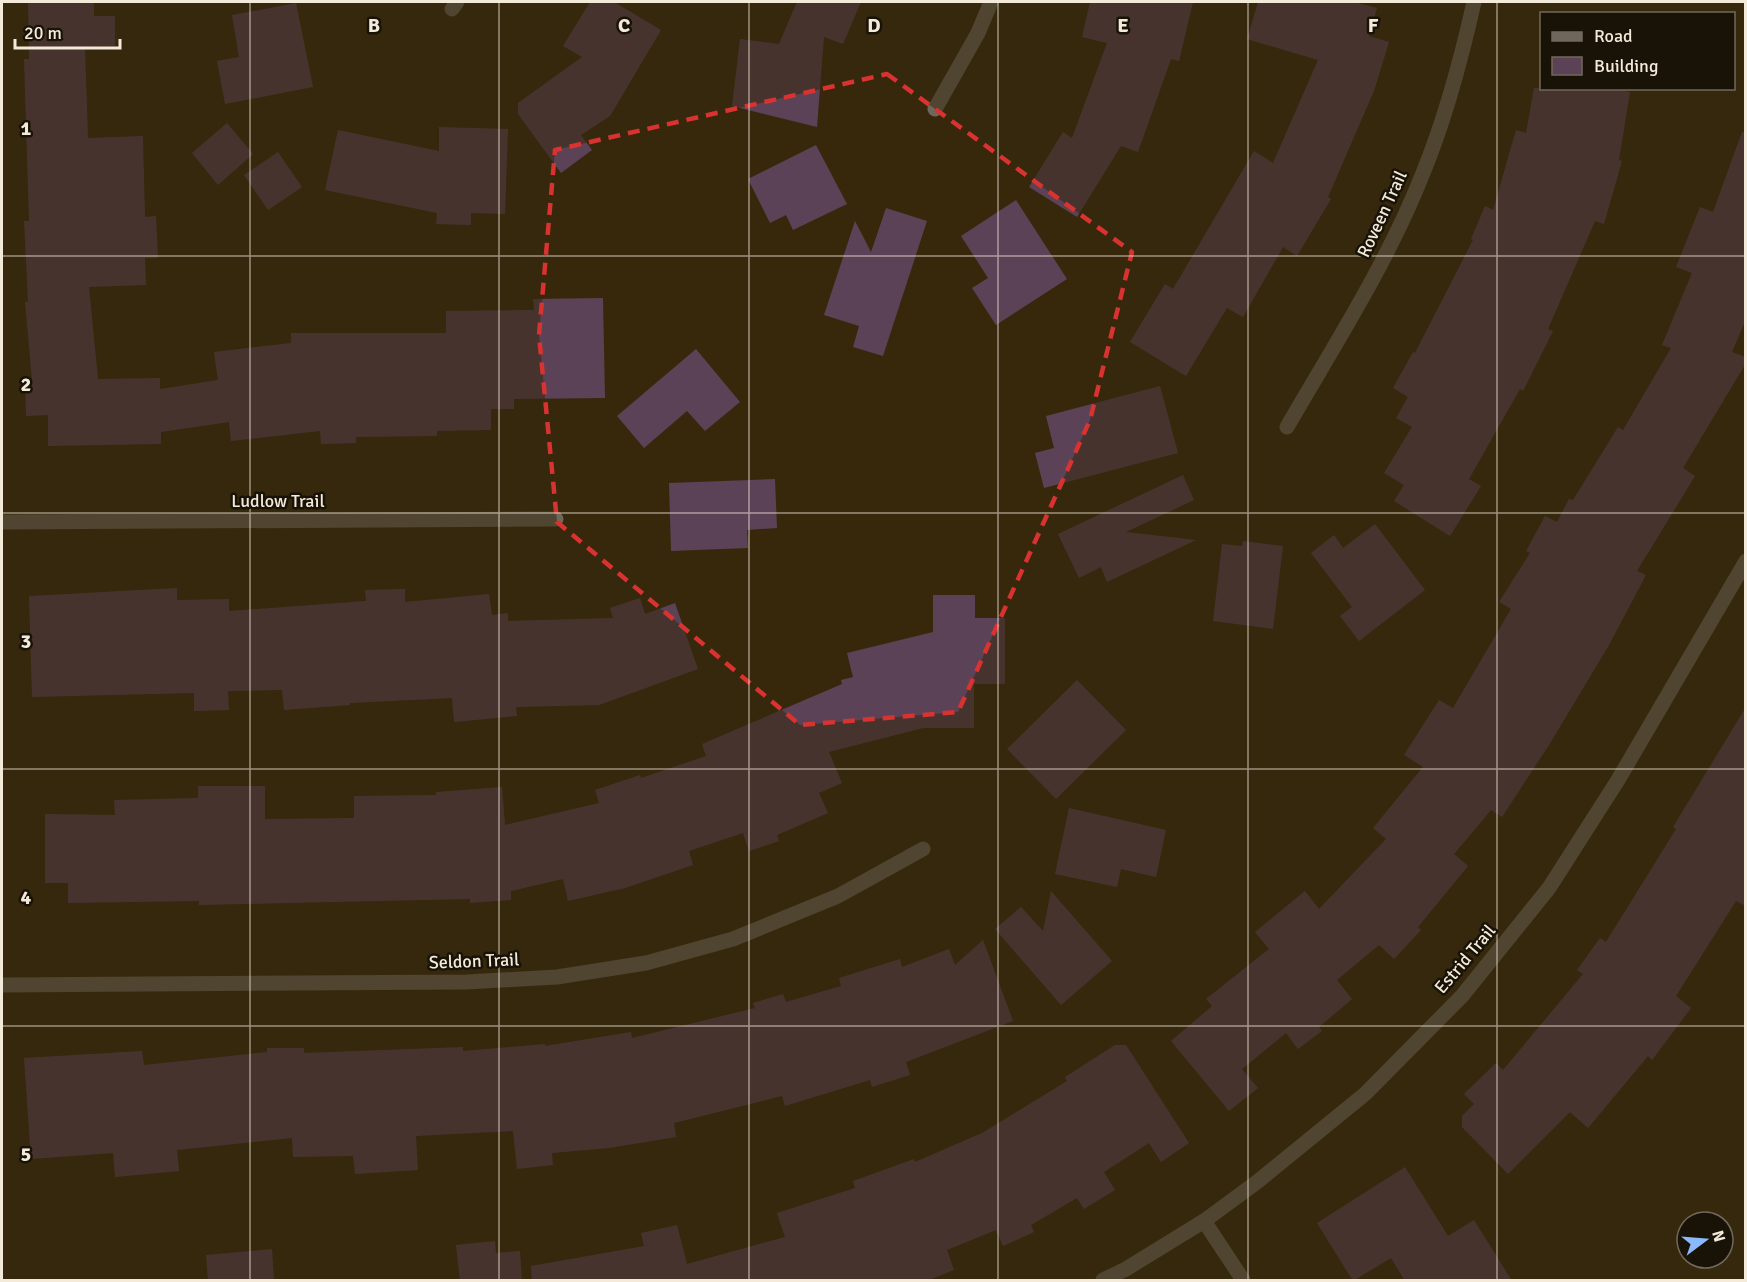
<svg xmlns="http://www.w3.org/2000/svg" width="1747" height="1282" font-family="Signika,sans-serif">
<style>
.building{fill:#5c4256}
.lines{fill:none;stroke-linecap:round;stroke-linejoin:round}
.minor{stroke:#6d685b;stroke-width:15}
.marked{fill:none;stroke:#d83231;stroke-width:4.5;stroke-dasharray:12 8;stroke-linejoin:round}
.grid{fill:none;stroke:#f4eada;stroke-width:1.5;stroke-opacity:0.55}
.labels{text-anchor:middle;stroke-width:5;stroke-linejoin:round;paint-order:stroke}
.street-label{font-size:18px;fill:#f4eada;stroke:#191307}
.grid-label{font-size:20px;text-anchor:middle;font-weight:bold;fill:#f4eada;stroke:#191307;stroke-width:5;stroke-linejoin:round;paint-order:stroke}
</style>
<rect width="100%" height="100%" fill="#37280c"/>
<!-- building -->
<path class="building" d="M28 2H94V16H115V46L85 47 88 138 143 136 145 217 156 216 158 258H145L146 285 89 287 98 379 160 378V389L218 380 214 352 291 343V333H446V311L534 310 533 299 603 298 605 398 514 399V409H491V430L437 431V436L356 437V443L321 444 320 431 231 441 229 422 161 432V444L48 446V415L26 416 25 380H32L25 302H28L24 221H29L24 59H29Z
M590 2H614L661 30 610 116 581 135 592 150 561 173 518 114V103L582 57 563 46Z
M797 2H861L843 44 824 37 817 127 732 106 740 39 779 44Z
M1090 2H1193L1179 61 1171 59 1138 152 1121 146 1077 217 1029 187 1063 132 1072 138 1107 43 1082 37Z
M1258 2H1354L1377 8 1369 36 1389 42 1374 91 1328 197 1331 199 1297 256 1283 247 1243 317 1227 308 1186 376 1130 342 1165 284 1173 289 1254 151 1273 163 1318 60 1247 39Z
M296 3 313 87 225 104 217 61 239 57 232 15Z
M1534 88H1608L1630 92 1619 160 1622 161 1604 224 1595 221 1548 329 1553 331 1523 391 1520 389 1469 479 1481 486 1450 536 1394 501 1404 485 1384 473 1412 427 1396 418 1408 397 1393 388 1413 352 1415 353 1473 240 1471 239 1485 206 1493 210 1516 130 1526 133Z
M227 123 253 154 218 185 192 153Z
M439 127 508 129 505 214 471 213V225L436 224 437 213 325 190 338 130 439 151Z
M1742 132H1746V319L1732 352 1746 357V363L1683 468 1695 476 1637 571 1646 575 1609 645 1549 745 1502 817 1491 810 1454 854 1468 866 1418 927 1421 930 1394 959 1379 945 1337 980 1352 999 1319 1027 1322 1031 1298 1049 1286 1033 1242 1069 1258 1088 1229 1111 1171 1041 1212 1006 1206 999 1269 949 1255 932 1305 891 1319 909 1386 839 1373 828 1423 767 1404 755 1439 700 1453 708 1511 609 1499 602 1530 553 1526 551 1545 516 1557 522 1569 499 1573 500 1618 427 1623 430 1671 348 1662 345 1692 273 1676 267 1700 207 1713 212Z
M816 145 847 204 793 230 786 215 770 223 748 179Z
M278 152 302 187 268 210 244 175Z
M1016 200 1067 279 996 325 972 288 988 278 961 236Z
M886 208 927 221 883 356 853 347 859 326 824 315 855 221 871 252Z
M696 349 740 402 705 431 687 411 644 448 617 416Z
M1160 386 1178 453 1044 488 1035 453 1054 448 1046 416Z
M1183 475 1194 500 1126 532 1196 540 1107 582 1101 567 1079 578 1058 534Z
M775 479 777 528 747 530 748 548 671 551 669 483Z
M1375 524 1425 590 1359 641 1340 616 1352 607 1311 553 1334 535 1343 548Z
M1243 541 1283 546 1273 629 1213 621 1222 544 1242 546Z
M177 588V600L229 599V611L366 601 365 590 405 589V602L489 594 492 615 508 613V621L613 618 610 608 640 598 645 614 675 603 698 669 599 705 516 707 517 716 454 722 452 698 350 703V705L284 710 282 690 228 691 229 710 194 711V693L32 697 29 596Z
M933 595H975V618H1005V684H974V728H923L829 752 842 783 819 793 828 813 777 835 779 841 749 851 743 833 689 851 693 865 625 888 568 901 563 879 511 891V900L470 903V899L199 905V901L68 903V883H45V814L115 815 114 800 198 798V786H265V819L354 818V796L436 795V792L502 787 505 825 599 803 595 790 640 775 641 778 706 756 702 744 842 684 841 680 853 677 847 653 933 632Z
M1077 680 1126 730 1056 799 1007 749Z
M1746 707V906L1736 901 1676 996 1691 1008 1652 1060 1648 1056 1588 1128 1570 1112 1508 1174 1462 1127V1116L1474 1104 1464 1094 1496 1063 1503 1070 1583 974 1577 970 1600 938 1606 942 1676 829 1673 827Z
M1069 808 1166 830 1156 877 1121 869 1117 887 1055 874Z
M1051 891 1112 961 1061 1005 995 929 1021 907 1043 931Z
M983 940 1013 1021 906 1062 910 1075 872 1087 870 1080 785 1106 782 1096 674 1123 676 1137 609 1148 552 1153 553 1165 517 1169 513 1131 416 1136 418 1170 355 1174 353 1156 293 1157 292 1138 177 1150 179 1171 115 1177 113 1153 31 1159 24 1058 142 1051 144 1065 267 1052V1048H304V1053L463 1047V1051L545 1044V1046L631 1032 632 1038 755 1008 753 1003 783 994 786 1002 841 986 839 978 900 959 902 967 949 949 955 965Z
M1115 1045H1126L1189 1143 1161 1162 1149 1143 1104 1172 1115 1190 1084 1209 1077 1198 1031 1225 1034 1232 1003 1246 996 1230 947 1250 954 1270 926 1281H532L531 1266 644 1246 641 1233 677 1225 687 1264 785 1237 777 1213 855 1188 853 1181 914 1159 915 1162 982 1133 1067 1081 1065 1077Z
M1405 1167 1448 1236 1474 1220 1512 1281H1405L1391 1258 1353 1281 1317 1223Z
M495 1241 496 1253 520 1251 522 1281H460L456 1245Z
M272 1249 274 1281H208L206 1255Z"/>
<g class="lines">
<!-- minor -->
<path class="minor" d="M452 9 457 2
M935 109 978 33 991 2
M1287 427C1335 344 1388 262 1423 173 1446 117 1461 60 1474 2
M2 522 556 519
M2 985 467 982 557 977 646 963 733 939 838 896 923 849
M1204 1221 1243 1280
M1103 1280 1126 1269 1204 1221 1257 1182 1365 1094 1462 996 1549 888 1618 780 1746 561"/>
</g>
<!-- marked area -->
<path d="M0 0H1747V1282H0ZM887 74 1132 252 1090 420 958 712 800 725 557 522 539 335 555 150Z" fill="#37280c" fill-opacity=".55" fill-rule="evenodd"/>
<path class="marked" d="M887 74 1132 252 1090 420 958 712 800 725 557 522 539 335 555 150Z"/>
<!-- grid -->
<path class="grid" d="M250 2V1280M499 2V1280M749 2V1280M998 2V1280M1248 2V1280M1497 2V1280M2 256H1746M2 513H1746M2 769H1746M2 1026H1746"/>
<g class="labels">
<!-- street labels -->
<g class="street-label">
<text transform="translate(1382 214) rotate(-65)" y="6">Roveen Trail</text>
<text x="278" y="507">Ludlow Trail</text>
<text transform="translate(1465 959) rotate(-50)" y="6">Estrid Trail</text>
<text transform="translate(474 961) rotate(-2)" y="6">Seldon Trail</text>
</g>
</g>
<g class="grid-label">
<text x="374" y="32">B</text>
<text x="624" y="32">C</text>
<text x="874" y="32">D</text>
<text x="1123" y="32">E</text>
<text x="1373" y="32">F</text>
<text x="26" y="135">1</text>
<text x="26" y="391">2</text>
<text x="26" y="648">3</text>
<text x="26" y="904">4</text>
<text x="26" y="1161">5</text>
</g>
<!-- border -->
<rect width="1747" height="1282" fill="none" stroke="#f4eada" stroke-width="6"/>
<!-- legend -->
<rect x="1540" y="12" width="195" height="78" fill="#191307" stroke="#71695b" stroke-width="1.5"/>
<rect x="1552" y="32" width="30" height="9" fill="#6d685b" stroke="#71695b" stroke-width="1.5"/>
<text x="1594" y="42" font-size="18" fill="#f4eada">Road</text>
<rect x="1552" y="57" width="30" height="18" fill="#5c4256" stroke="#71695b" stroke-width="1.5"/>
<text x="1594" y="72" font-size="18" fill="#f4eada">Building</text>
<!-- north arrow -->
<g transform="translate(1705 1240) rotate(74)"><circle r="28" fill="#191307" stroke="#71695b" stroke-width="1.5"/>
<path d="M0-4.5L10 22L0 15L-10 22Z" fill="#8bbafc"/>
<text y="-9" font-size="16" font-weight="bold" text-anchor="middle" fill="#f4eada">N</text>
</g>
<!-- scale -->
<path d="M15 39v9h105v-9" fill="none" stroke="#f4eada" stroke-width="3"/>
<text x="24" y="39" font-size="18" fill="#f4eada" stroke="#191307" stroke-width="4.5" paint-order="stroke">20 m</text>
</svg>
